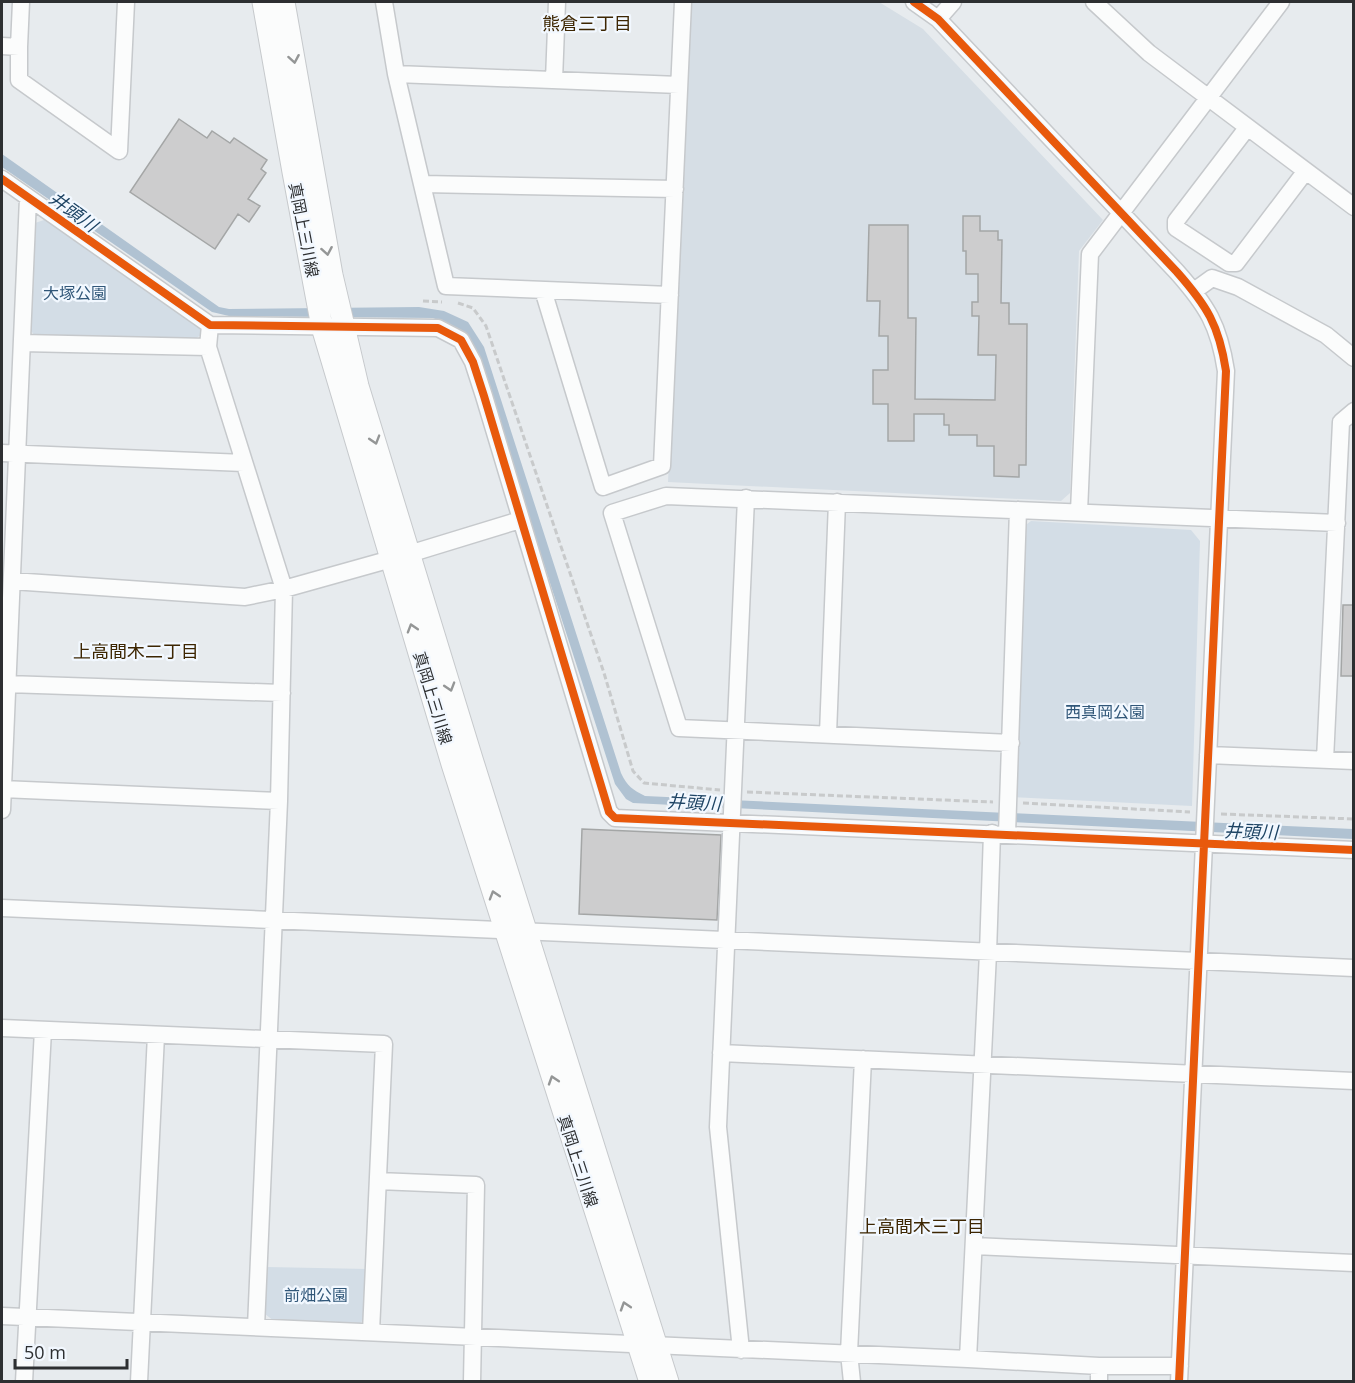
<svg xmlns="http://www.w3.org/2000/svg" width="1355" height="1383" font-family="'Open Sans','Noto Sans JP',sans-serif">
<style>
.built{fill:#d6dee5}
.green{fill:#d3dde6}
.water{fill:#b0c2d2}
.building{fill:#cdcdce;stroke:#a4a6a6;stroke-width:1.5}
.lines{fill:none;stroke-linecap:round;stroke-linejoin:round}
.minor-casing{stroke:#c6c9cc;stroke-width:19}
.major-casing{stroke:#c6c9cc;stroke-width:23}
.path{stroke:#c8cacb;stroke-width:3;stroke-dasharray:6 3;stroke-linecap:butt}
.minor{stroke:#fbfcfc;stroke-width:16}
.major{stroke:#fbfcfc;stroke-width:21}
.cycleway-casing{stroke:#f2f8ff;stroke-width:11}
.cycleway{stroke:#e8590c;stroke-width:8}
.oneway{stroke:#949696}
.labels{text-anchor:middle;stroke-width:4.5;stroke-linejoin:round;paint-order:stroke}
.street-label{font-size:16px;fill:#2d2f31;stroke:#f2f8ff}
.park-label{font-size:16px;fill:#315779;stroke:#f2f8ff}
.neighbourhood-label{font-size:18px;fill:#3d2602;stroke:#f2f8ff}
.water-label{font-size:18px;font-style:italic;fill:#1e4464;stroke:#f2f8ff}
</style>
<rect width="100%" height="100%" fill="#e7ebee"/>
<!-- built -->
<path class="built" d="M688 2H879L923 29 1103 220 1079 251 1070 493 1061 501 668 482Z"/>
<!-- green -->
<path class="green" d="M47 219 195 322 203 334 191 341 35 336 28 327 35 223Z
M1031 521 1191 530 1200 541 1192 806 1012 797 1023 527Z
M267 1267 368 1269 366 1318 360 1323 274 1321 265 1314Z"/>
<!-- water -->
<path class="water" d="M2 154 219 307 229 309 419 307 444 311 468 322 484 347 621 773C627 786 633 790 645 796L1353 829V839L633 803 626 799 615 784 475 351 443 322 433 318 229 316 212 312 2 167Z"/>
<!-- building -->
<path class="building" d="M179 119 207 138 212 131 230 143 234 138 267 160 261 169 266 173 248 199 260 206 249 222 238 214 215 249 130 192Z
M963 216H980V231H998V240H1002L1001 303H1009V324H1027L1026 465H1019V477L994 476V446H977V435H949V425H944V414H914V441H888V404H873V370H888V336H879L880 301H867L869 225H908V318H916L915 399 995 400 996 355H978L979 316H972V302H978V274H966V251H963Z
M1343 605H1353V676H1341Z
M582 829 721 835 717 920 579 914Z"/>
<g class="lines">
<!-- minor casing -->
<g class="minor-casing">
<path id="minor" d="M384 2 396 74 446 286 670 295
M914 2 938 19 1177 272C1207 306 1219 325 1226 371L1179 1382
M1094 2 1149 53 1354 207
M938 19 953 2
M2 46 19 47V80L119 151 126 2
M19 47 21 2
M396 74 679 85
M554 80 557 2
M1247 128 1176 221V228L1229 263H1236L1305 172
M2 179 210 325 438 328 461 340 473 362 484 396 609 812 615 818 1354 850
M423 184 675 189
M543 290 603 487 662 466 683 2
M1194 291 1212 278 1238 287 1326 335 1354 358
M210 325 208 347 284 589 279 801 256 1327
M22 343 208 347
M2 453 244 463
M1079 512 1090 254 1281 2
M12 581 245 597 284 589 409 554 520 520
M7 684 282 693
M828 734 837 502
M1011 743 679 728 612 513 666 496 1337 523
M1208 755 1354 761
M1325 760 1341 422 1354 411
M2 789 279 801
M2 810 28 198
M1007 834 1018 510
M2 908 1354 968
M2 1028 384 1044 371 1332
M721 1053 1354 1081
M378 1181 476 1185 472 1382
M974 1246 1354 1263
M2 1316 968 1359 1099 1366H1180
M741 1350 718 1127 746 498
M968 1359 988 953 992 833
M24 1382 43 1030
M139 1382 156 1035
M852 1382 849 1353 863 1059
M1099 1382V1366"/>
</g>
<!-- major casing -->
<g class="major-casing">
<path id="major" d="M263 2 293 172 322 327 452 764 650 1382
M284 2 332 275 358 386 473 762 668 1382"/>
</g>
<!-- path -->
<path class="path" d="M423 301 442 302
M458 303 473 308 486 326 604 673 633 771 644 783 720 790
M747 792 993 802
M1023 803 1190 812
M1221 814 1354 819"/>
<!-- minor -->
<use href="#minor" class="minor"/>
<!-- major -->
<use href="#major" class="major"/>
<!-- cycleway casing -->
<g class="cycleway-casing">
<path id="cycleway" d="M914 2 938 19 1177 272C1207 306 1219 325 1226 371L1179 1382
M2 179 210 325 438 328 461 340 473 362 484 396 609 812 615 818 1354 850"/>
</g>
<!-- cycleway -->
<use href="#cycleway" class="cycleway"/>
</g>
<!-- one-way arrows -->
<defs><path id="oneway-chevron" d="M-2-3.5L2.5 0L-2 3.5" fill="none" stroke-width="1.6" stroke-linecap="round" stroke-linejoin="round" transform="scale(1.5)"/></defs>
<g class="oneway">
<use href="#oneway-chevron" transform="translate(294 59) rotate(80)"/>
<use href="#oneway-chevron" transform="translate(327 251) rotate(80)"/>
<use href="#oneway-chevron" transform="translate(375 440) rotate(73)"/>
<use href="#oneway-chevron" transform="translate(412 628) rotate(-107)"/>
<use href="#oneway-chevron" transform="translate(450 687) rotate(73)"/>
<use href="#oneway-chevron" transform="translate(494 895) rotate(-107)"/>
<use href="#oneway-chevron" transform="translate(553 1080) rotate(-108)"/>
<use href="#oneway-chevron" transform="translate(625 1306) rotate(-108)"/>
</g>
<g class="labels">
<!-- street labels -->
<g class="street-label">
<text transform="translate(304 230) rotate(79)" y="6">真岡上三川線</text>
<text transform="translate(433 698) rotate(73)" y="6">真岡上三川線</text>
<text transform="translate(578 1161) rotate(72)" y="6">真岡上三川線</text>
</g>
<!-- park labels -->
<g class="park-label">
<text x="75" y="299">大塚公園</text>
<text x="1105" y="718">西真岡公園</text>
<text x="316" y="1301">前畑公園</text>
</g>
<!-- neighbourhood labels -->
<g class="neighbourhood-label">
<text x="587" y="30">熊倉三丁目</text>
<text x="136" y="658">上高間木二丁目</text>
<text x="922" y="1233">上高間木三丁目</text>
</g>
<!-- water labels -->
<g class="water-label">
<text transform="translate(73 212) rotate(36)" y="6">井頭川</text>
<text transform="translate(694 803) rotate(3)" y="6">井頭川</text>
<text transform="translate(1251 832) rotate(2)" y="6">井頭川</text>
</g>
</g>
<!-- border -->
<rect width="1355" height="1383" fill="none" stroke="#2d2f31" stroke-width="6"/>
<!-- scale -->
<path d="M15 1359v9h112v-9" fill="none" stroke="#2d2f31" stroke-width="3"/>
<text x="24" y="1359" font-size="18" fill="#2d2f31" stroke="#f2f8ff" stroke-width="4.5" paint-order="stroke">50 m</text>
</svg>
